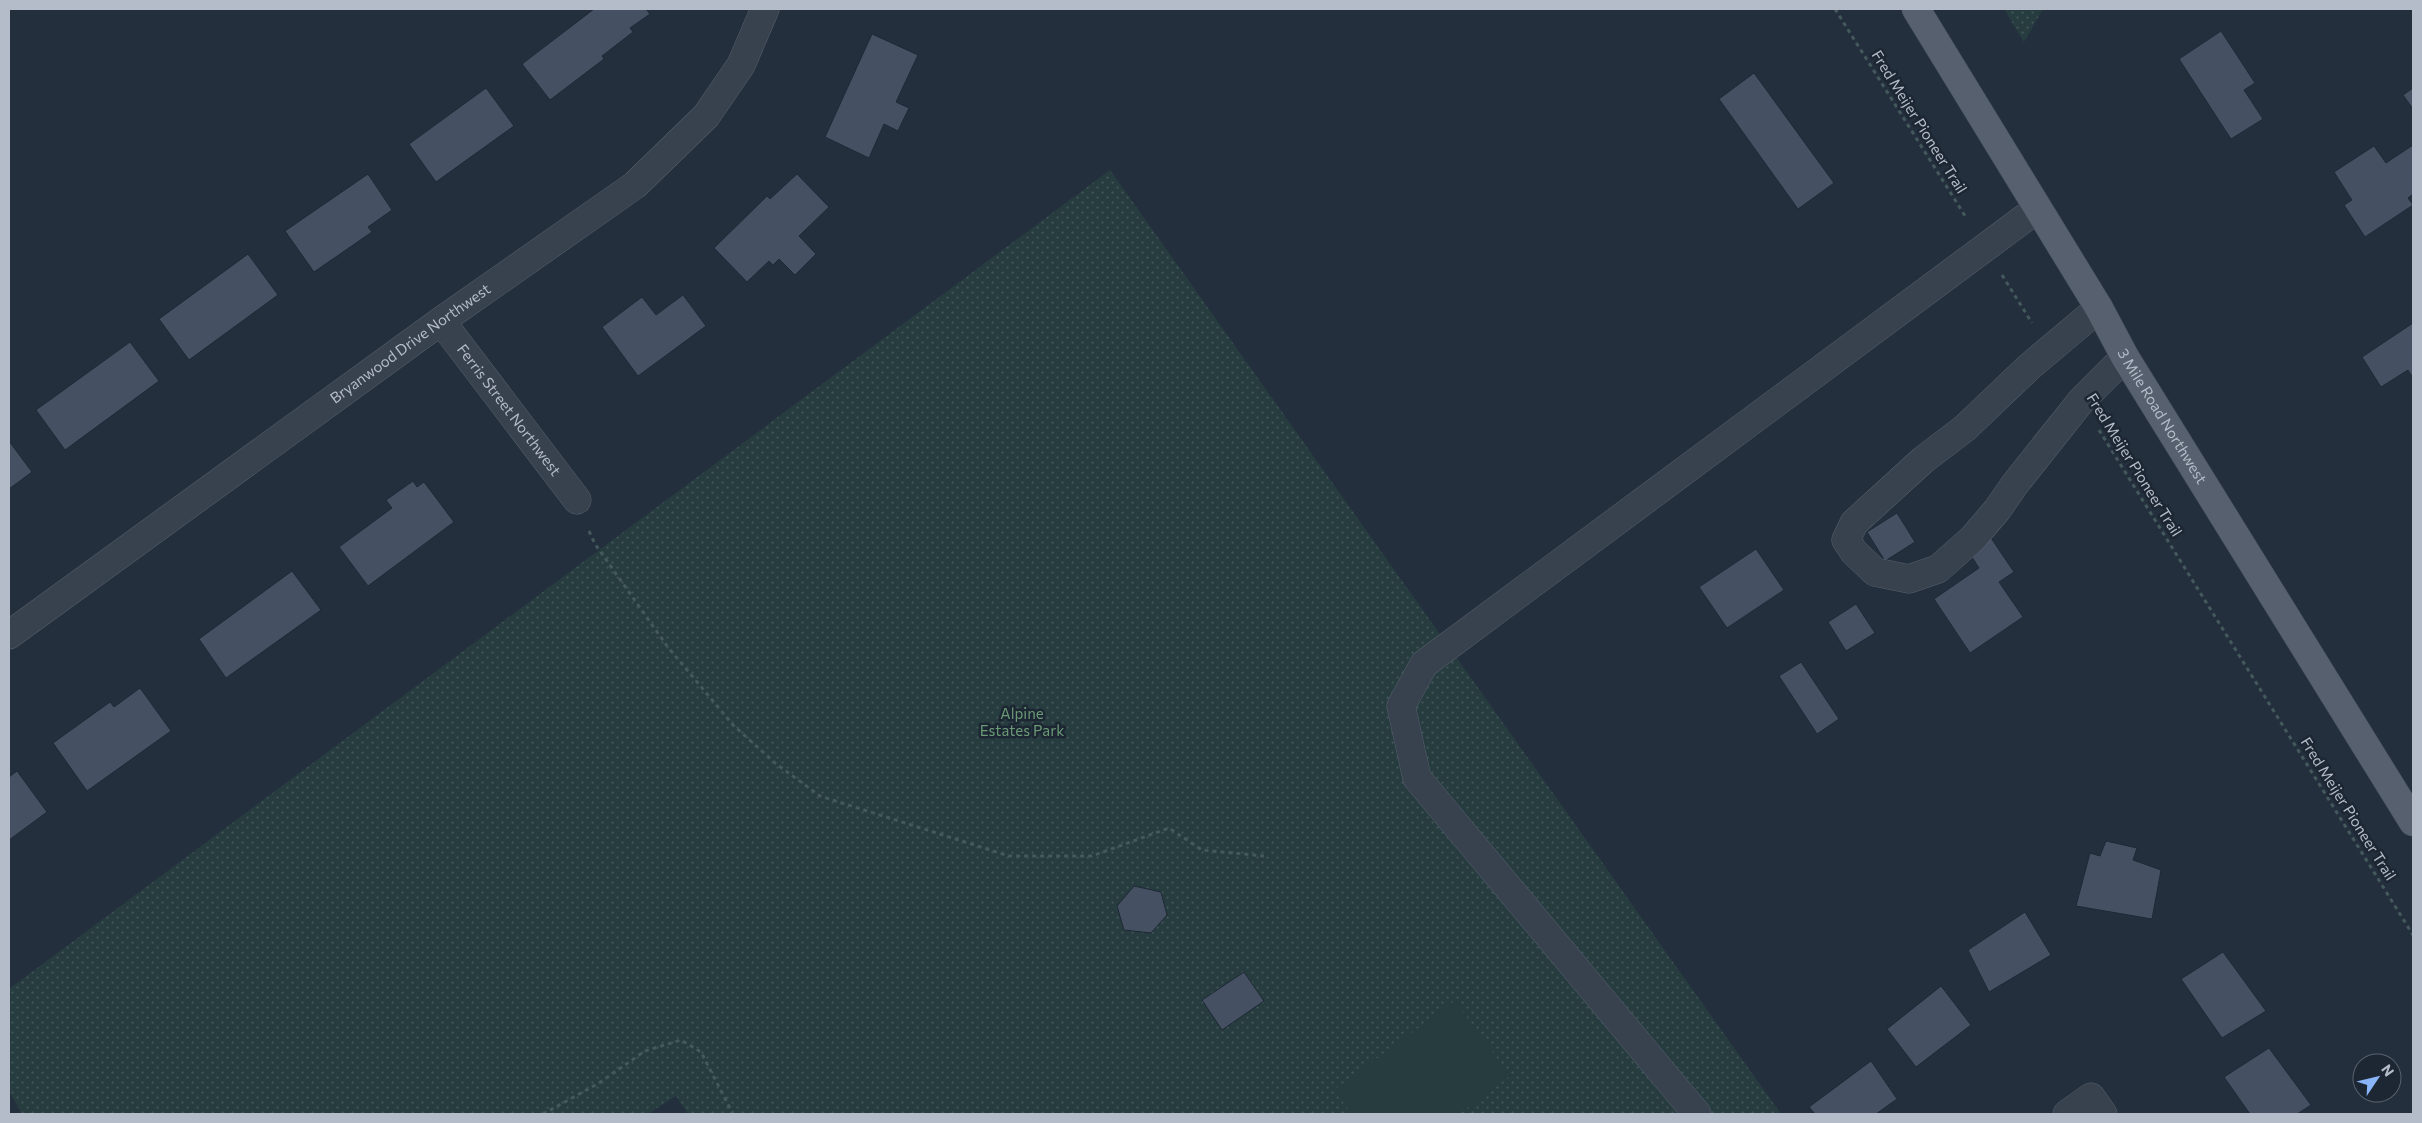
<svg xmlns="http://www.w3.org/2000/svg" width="2422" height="1123" font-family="Commissioner,sans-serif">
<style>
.green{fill:url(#green-dots)}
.pitch{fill:#263c3f}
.building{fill:#455162;stroke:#1f2835}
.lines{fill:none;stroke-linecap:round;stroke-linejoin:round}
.minor-casing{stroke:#565f6c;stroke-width:29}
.major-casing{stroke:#414a57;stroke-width:29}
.path{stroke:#44595c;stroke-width:3;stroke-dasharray:4 4;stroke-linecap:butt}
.minor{stroke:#38414e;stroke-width:28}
.major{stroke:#56606e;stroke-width:28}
.labels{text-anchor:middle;stroke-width:5;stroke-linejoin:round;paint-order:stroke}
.street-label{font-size:15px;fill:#b4bcc9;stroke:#1d2633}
.park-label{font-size:15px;fill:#6b9a76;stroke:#1d2633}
</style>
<defs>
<pattern id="green-dots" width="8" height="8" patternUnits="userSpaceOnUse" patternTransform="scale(1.25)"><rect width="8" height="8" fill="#263c3f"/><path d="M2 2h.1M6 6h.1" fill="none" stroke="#435659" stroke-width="1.8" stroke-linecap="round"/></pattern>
</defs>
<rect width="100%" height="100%" fill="#242f3e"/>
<!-- green -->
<path class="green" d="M2004 9H2043L2024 42Z
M1110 170 1781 1114H688L676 1096 648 1114H22L9 1091V989Z"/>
<!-- pitch -->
<path class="pitch" d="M1455 1001 1510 1076 1459 1114H1352L1334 1090Z"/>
<!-- building -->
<path class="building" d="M594 9H646L650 14 630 28 633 32 602 56 604 59 550 100 522 64Z
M2221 31 2255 83 2244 90 2263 119 2231 139 2179 59Z
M872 34 918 55 896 102 909 108 898 131 884 124 869 158 825 137Z
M1754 73 1834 183 1798 209 1719 99Z
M486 88 514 126 436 182 409 144Z
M2413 88V109L2403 95Z
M2413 145V194L2408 198 2413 205 2365 237 2344 205 2352 200 2334 172 2374 146 2386 163Z
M368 174 392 210 368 227 372 232 314 272 285 231Z
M797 174 829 207 799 236 816 254 795 275 779 259 773 265 769 261 747 282 714 248 767 196 770 199Z
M248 254 278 295 189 360 159 319Z
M683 295 706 326 638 376 602 327 642 297 656 315Z
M2413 323V378L2408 370 2381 387 2362 357Z
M130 342 159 381 65 450 36 410Z
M9 441 32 472 9 489Z
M413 481 417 487 424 482 454 522 368 586 339 547 392 508 386 500Z
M1897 513 1915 542 1885 561 1867 532Z
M1991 538 2014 572 1999 582 2023 617 1970 653 1934 599 1979 568 1970 554Z
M1756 549 1784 590 1727 628 1699 587Z
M292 571 321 610 226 678 199 639Z
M1856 604 1875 633 1846 651 1828 622Z
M1801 662 1839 719 1817 734 1779 676Z
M140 688 171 731 87 791 53 743 110 702 114 707Z
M17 771 47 812 9 840V777Z
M2106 841 2137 848 2133 860 2161 870 2152 919 2076 906 2090 853 2100 856Z
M1134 886 1161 892 1167 915 1151 933 1124 930 1117 906Z
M2025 912 2051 955 1989 992 1968 950Z
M2223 952 2266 1011 2222 1038 2181 979Z
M1244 972 1264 1001 1222 1030 1202 1000Z
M1941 986 1971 1025 1916 1067 1887 1029Z
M2269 1048 2311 1105 2297 1114H2250L2224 1077Z
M1871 1061 1897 1099 1876 1114H1815L1809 1107Z"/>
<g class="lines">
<!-- minor casing -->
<g class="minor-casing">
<g id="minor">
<path d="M2099 308 2029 367 1965 428 1923 460 1854 523 1846 540 1854 552 1875 572 1909 579 1938 569 1973 538 1997 510 2015 484 2081 401 2125 357"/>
<path id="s1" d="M441 321 577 500"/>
<path id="s2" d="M9 635 441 321 635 185 706 116 741 65 765 9"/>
<path d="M1697 1114 1417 778 1401 706 1424 664 2037 209"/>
<path d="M2067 1114 2091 1097 2103 1114"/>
</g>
</g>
<!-- major casing -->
<g class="major-casing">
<g id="major">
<path id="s3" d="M1916 9 2099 308 2125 357 2413 822"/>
</g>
</g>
<!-- path -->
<path class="path" d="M1835 9 1967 219
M2002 275 2032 323
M2099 430 2413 935
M589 531 595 544 667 646 733 725 775 763 820 796 1009 856H1092L1169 828 1202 850 1264 856
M543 1114 599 1083 645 1051 681 1040 701 1052 733 1114"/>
<!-- minor -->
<use href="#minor" class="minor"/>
<!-- major -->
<use href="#major" class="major"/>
</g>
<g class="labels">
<!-- street labels -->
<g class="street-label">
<text transform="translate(1919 122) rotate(58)" y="5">Fred Meijer Pioneer Trail</text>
<text dy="5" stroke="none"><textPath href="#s2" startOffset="496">Bryanwood Drive Northwest</textPath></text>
<text dy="5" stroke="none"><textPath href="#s1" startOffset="112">Ferris Street Northwest</textPath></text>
<text dy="5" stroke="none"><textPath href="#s3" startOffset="476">3 Mile Road Northwest</textPath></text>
<text transform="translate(2134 465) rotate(58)" y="5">Fred Meijer Pioneer Trail</text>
<text transform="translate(2348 809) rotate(58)" y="5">Fred Meijer Pioneer Trail</text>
</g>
<!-- park labels -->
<g class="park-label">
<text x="1022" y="719">Alpine<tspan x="1022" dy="17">Estates Park</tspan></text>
</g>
</g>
<!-- border -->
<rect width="2422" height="1123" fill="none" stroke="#b4bcc9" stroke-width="20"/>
<!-- north arrow -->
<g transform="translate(2377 1078) rotate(55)"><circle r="24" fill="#1d2633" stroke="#59626f"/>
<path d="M0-4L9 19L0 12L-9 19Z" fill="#8ab4f8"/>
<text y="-8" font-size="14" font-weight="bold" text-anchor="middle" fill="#b4bcc9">N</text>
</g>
</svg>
